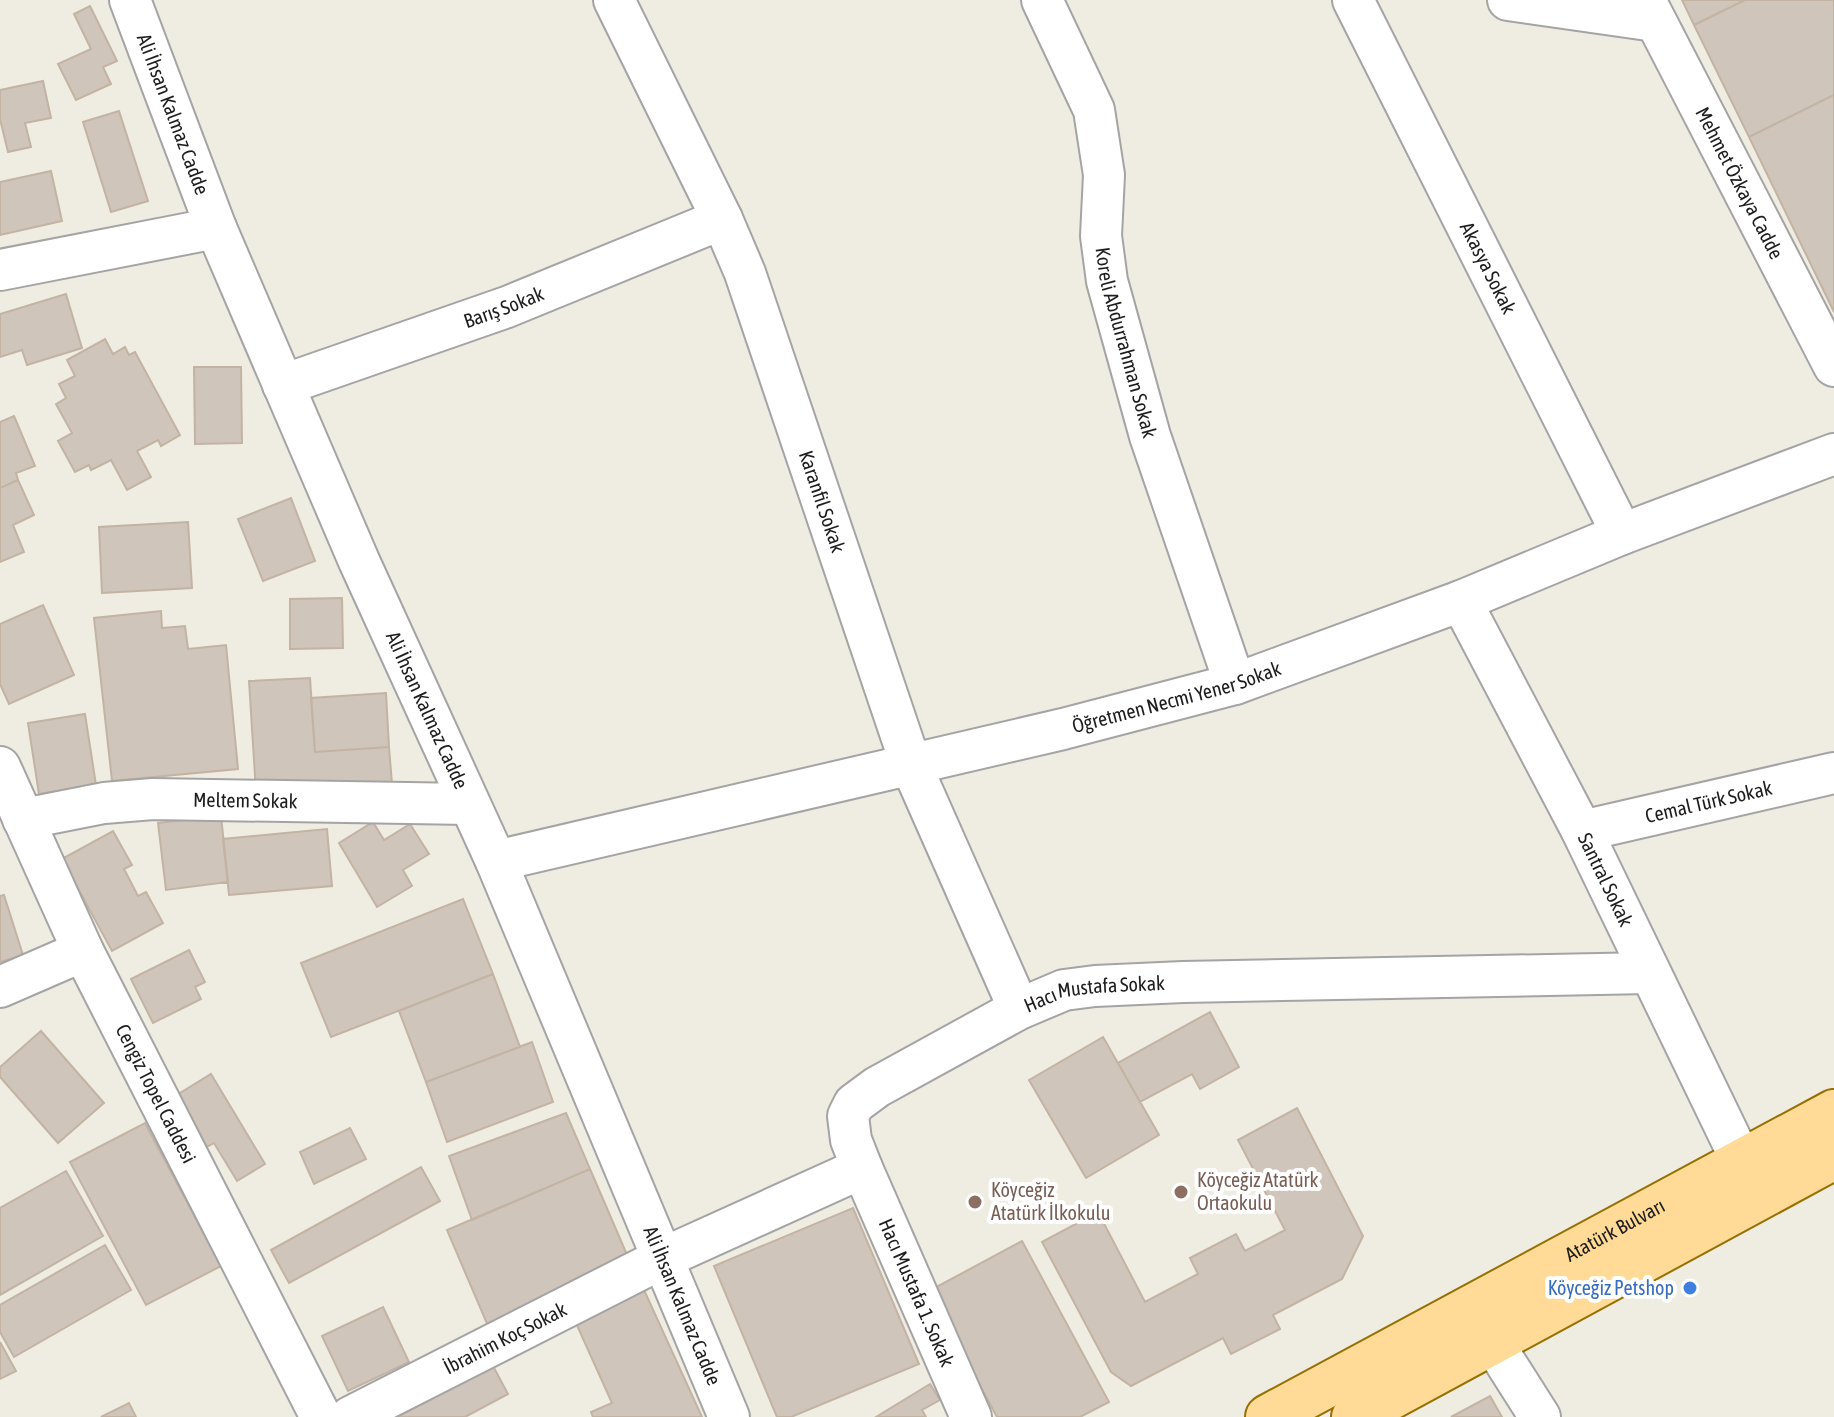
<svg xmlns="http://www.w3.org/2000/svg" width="1834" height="1417" font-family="'Asap Condensed',sans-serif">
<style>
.building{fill:#d0c5ba;stroke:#c2b3a3;stroke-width:2}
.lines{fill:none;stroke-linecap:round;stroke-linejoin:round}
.minor-casing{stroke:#a4a4a4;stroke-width:44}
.major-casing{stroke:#967000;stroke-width:48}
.minor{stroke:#fff;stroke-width:40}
.major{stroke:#ffdb97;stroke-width:44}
.education-dot{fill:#8d6e63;stroke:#fff;stroke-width:3}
.shop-dot{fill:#3f7fe0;stroke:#fff;stroke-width:3}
.labels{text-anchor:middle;stroke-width:8;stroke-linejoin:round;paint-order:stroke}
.street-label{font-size:20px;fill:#1d1d1d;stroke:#fff}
.education-label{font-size:20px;fill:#785e54;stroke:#fff;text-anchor:start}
.shop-label{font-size:20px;fill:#366cbe;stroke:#fff;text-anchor:end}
</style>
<rect width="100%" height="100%" fill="#efece2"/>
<!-- building -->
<path class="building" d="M1682 0H1745L1694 25Z
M1745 0H1834V95L1749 137 1694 25Z
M90 6 117 61 103 67 111 84 76 100 58 64 91 49 74 14Z
M43 81 51 118 25 123 31 147 8 152 0 119V90Z
M1834 95V312L1749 137Z
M119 111 148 201 111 212 83 122Z
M51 171 62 221 0 235V182Z
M66 294 82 348 27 365 22 350 0 357V314Z
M105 339 113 354 125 347 129 355 135 352 180 435 161 446 158 440 137 451 151 477 127 490 111 460 91 470 89 465 75 472 58 441 72 433 56 404 66 398 59 384 75 376 67 360Z
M194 367H241L242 443 195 444Z
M14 416 35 466 16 473 18 480 0 488V422Z
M18 480 34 515 13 525 24 552 0 562V488Z
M291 498 315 561 263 581 238 519Z
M188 522 192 588 102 593 99 527Z
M342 598 343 648 290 649V599Z
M43 605 74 675 9 704 0 684V624Z
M161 611 162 628 185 626 188 649 226 645 238 769 112 781 94 618Z
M310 678 315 752 389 747 392 784 256 792 249 681Z
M386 693 389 747 315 752 311 698Z
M85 714 96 785 39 794 28 723Z
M221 816 228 882 166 890 158 823Z
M373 822 384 840 410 824 429 854 403 870 412 886 377 907 339 843Z
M327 829 332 886 229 895 223 839Z
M113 831 132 865 124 869 138 896 146 892 163 923 112 951 62 859Z
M4 895 23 955 0 962V896Z
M463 899 493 974 331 1037 301 963Z
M189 950 205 982 195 987 201 999 153 1023 131 979Z
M493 974 520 1047 426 1082 399 1011Z
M1210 1012 1239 1067 1200 1089 1192 1074 1140 1102 1118 1063Z
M41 1031 104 1103 58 1143 0 1077V1067Z
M1103 1037 1159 1135 1086 1178 1029 1080Z
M532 1042 553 1102 447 1142 426 1082Z
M211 1074 265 1164 237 1181 214 1143 198 1152 167 1101Z
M1297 1108 1363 1236 1342 1279 1273 1315 1280 1329 1231 1354 1223 1338 1131 1386 1111 1372 1042 1242 1098 1212 1145 1302 1198 1274 1190 1258 1236 1234 1245 1251 1285 1230 1238 1140Z
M566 1113 590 1169 472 1220 449 1156Z
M145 1123 221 1266 146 1305 70 1162Z
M350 1128 366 1159 314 1184 300 1152Z
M421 1167 440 1201 289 1283 271 1250Z
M590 1169 631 1264 488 1326 447 1230Z
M66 1171 103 1236 0 1295V1208Z
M853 1208 919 1364 791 1417H777L714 1266Z
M1022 1241 1109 1402 1080 1417H997L929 1291Z
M105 1245 131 1290 14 1357 0 1332V1305Z
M644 1290 702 1417H593L591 1412 612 1403 575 1321Z
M383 1307 409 1362 348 1391 322 1336Z
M0 1342 16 1371 0 1379Z
M493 1366 508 1394 465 1417H397Z
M930 1384 940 1400 922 1410 926 1417H876Z
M1490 1396 1502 1417H1451Z
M129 1403 136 1417H101Z"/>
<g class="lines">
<!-- minor casing -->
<g class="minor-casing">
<g id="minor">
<path id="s1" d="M130 0 216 228 359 561 496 861 729 1417"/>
<path id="s2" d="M614 0 722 219 745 273 911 765 1019 1009"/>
<path id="s3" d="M1042 0 1094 110 1104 175 1101 236 1107 281 1150 436 1235 684"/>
<path id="s4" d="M1353 0 1622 534"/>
<path d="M1508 0 1655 21"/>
<path id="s5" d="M1645 0 1834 366"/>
<path d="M0 270 216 228"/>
<path id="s6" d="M283 385 507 307 722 219"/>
<path id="s7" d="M1461 601 1582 831 1742 1162"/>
<path id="s8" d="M0 767 83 951 321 1417"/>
<path id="s9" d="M23 819 104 803 153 799 469 804"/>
<path id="s10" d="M1582 831 1834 773"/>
<path id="s11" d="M496 861 1063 729 1235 684 1461 601 1622 534 1834 454"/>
<path d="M0 987 83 951"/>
<path id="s12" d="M862 1168 971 1417"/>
<path d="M1493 1343 1540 1417"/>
<path id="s13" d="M350 1417 661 1259 862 1168 851 1140 848 1116 854 1104 877 1087 1019 1009 1064 990 1095 986 1183 982 1649 973"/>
</g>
</g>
<!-- major casing -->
<g class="major-casing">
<g id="major">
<path id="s14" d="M1268 1417 1834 1112"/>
<path d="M1354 1417 1834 1157"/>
</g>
</g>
<!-- minor -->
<use href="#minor" class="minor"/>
<!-- major -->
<use href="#major" class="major"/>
</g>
<!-- markers -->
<g class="education-dot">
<circle cx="1181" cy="1192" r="8"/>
<circle cx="975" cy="1202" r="8"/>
</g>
<circle class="shop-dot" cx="1690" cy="1288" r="8"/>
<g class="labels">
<!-- street labels -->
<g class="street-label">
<text dy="7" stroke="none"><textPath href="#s1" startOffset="122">Ali İhsan Kalmaz Cadde</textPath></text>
<text dy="7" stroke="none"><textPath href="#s5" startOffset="206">Mehmet Özkaya Cadde</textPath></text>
<text dy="7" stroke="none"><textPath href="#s4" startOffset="300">Akasya Sokak</textPath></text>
<text dy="7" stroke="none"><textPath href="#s6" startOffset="234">Barış Sokak</textPath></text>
<text dy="7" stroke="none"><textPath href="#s3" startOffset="358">Koreli Abdurrahman Sokak</textPath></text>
<text dy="7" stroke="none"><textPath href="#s2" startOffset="544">Karanfil Sokak</textPath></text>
<text dy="7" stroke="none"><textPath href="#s11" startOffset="700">Öğretmen Necmi Yener Sokak</textPath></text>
<text dy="7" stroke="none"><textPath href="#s1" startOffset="770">Ali İhsan Kalmaz Cadde</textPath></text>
<text dy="7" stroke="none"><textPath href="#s9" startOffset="224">Meltem Sokak</textPath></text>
<text dy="7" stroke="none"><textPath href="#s10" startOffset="130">Cemal Türk Sokak</textPath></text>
<text dy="7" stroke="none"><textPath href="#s7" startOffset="314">Santral Sokak</textPath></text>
<text dy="7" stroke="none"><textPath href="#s13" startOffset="906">Hacı Mustafa Sokak</textPath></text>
<text dy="7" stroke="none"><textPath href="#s8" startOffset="362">Cengiz Topel Caddesi</textPath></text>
<text dy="7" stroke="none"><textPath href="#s14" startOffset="394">Atatürk Bulvarı</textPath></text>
<text dy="7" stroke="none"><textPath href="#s12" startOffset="136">Hacı Mustafa 1. Sokak</textPath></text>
<text dy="7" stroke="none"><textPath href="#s1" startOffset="1418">Ali İhsan Kalmaz Cadde</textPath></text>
<text dy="7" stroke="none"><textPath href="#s13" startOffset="174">İbrahim Koç Sokak</textPath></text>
</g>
<!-- education labels -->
<g class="education-label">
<text x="1197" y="1187">Köyceğiz Atatürk<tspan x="1197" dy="23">Ortaokulu</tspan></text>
<text x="991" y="1197">Köyceğiz<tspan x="991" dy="23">Atatürk İlkokulu</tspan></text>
</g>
<!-- shop labels -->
<g class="shop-label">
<text x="1674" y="1295">Köyceğiz Petshop</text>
</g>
</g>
</svg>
